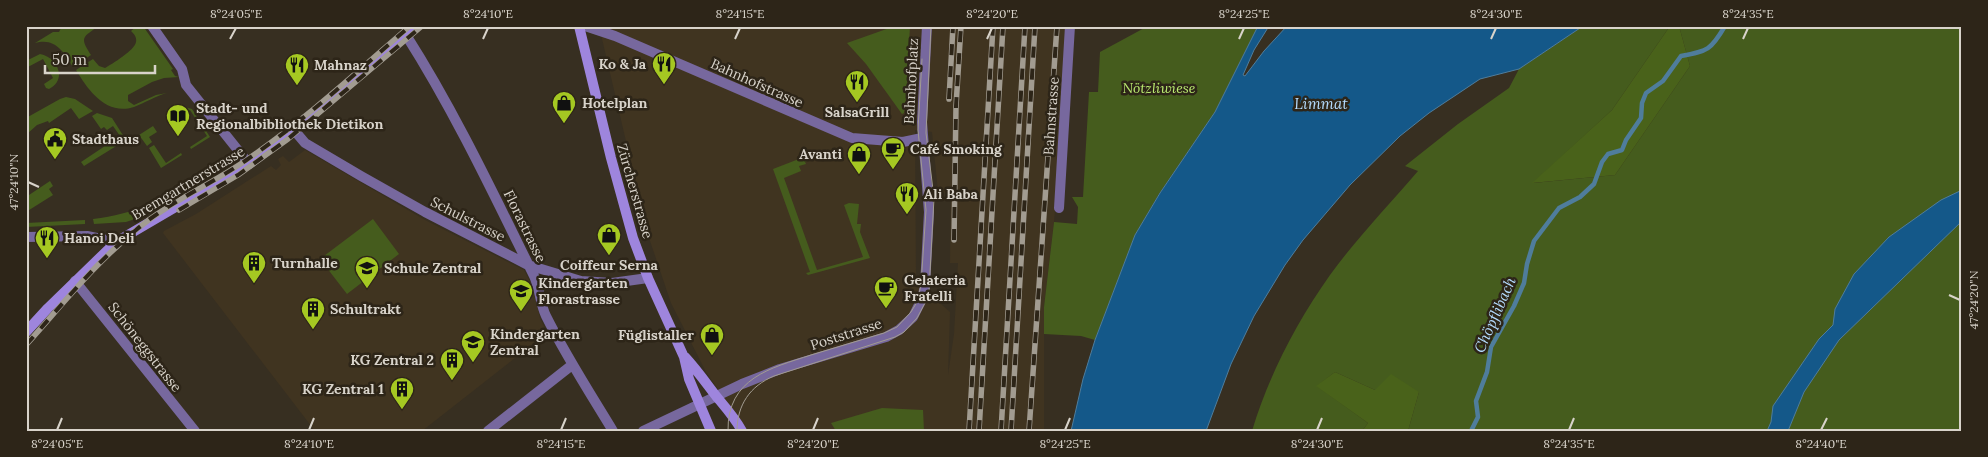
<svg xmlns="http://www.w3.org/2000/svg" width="1988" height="457" font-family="Lora,serif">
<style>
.built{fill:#403420;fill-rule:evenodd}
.green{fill:#455c1d}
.forest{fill:#49621a}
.water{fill:#145889;stroke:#4f7d9c}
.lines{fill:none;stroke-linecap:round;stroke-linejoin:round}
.stream{stroke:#4f7d9c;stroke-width:4.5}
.minor{stroke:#77689e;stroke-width:10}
.tertiary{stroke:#77689e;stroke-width:10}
.secondary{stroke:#9e85dd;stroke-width:10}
.tram{stroke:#a29c91;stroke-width:1}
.rail-casing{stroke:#a29c91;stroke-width:5.5}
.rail{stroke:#2d2518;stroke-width:4;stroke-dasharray:11;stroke-linecap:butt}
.ticks{fill:none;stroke:#d8d3ca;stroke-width:2}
.labels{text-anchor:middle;stroke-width:5;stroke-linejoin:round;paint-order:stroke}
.poi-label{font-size:14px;font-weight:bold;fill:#d8d3ca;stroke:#2d2518;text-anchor:start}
.street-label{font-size:14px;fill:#d8d3ca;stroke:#2d2518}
.park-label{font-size:14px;font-style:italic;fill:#bbeb71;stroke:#2d2518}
.water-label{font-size:15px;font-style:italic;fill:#b4dbfe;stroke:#2d2518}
.neatline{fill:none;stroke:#d8d3ca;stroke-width:2}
.ticks-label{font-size:12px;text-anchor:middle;fill:#d8d3ca}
</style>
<rect width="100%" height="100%" fill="#372f21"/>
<!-- built -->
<path class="built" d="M599 26H1071L1054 222 1044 307V431H747L706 372 671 303 648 235ZM915 130 932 132 938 192 951 193 950 263H958L954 334 948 375 950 312 916 282Z
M305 150 425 220 524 270 532 286 540 318 547 333 422 431H315L163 233 164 231 196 214 271 166 276 170 281 165 278 159 283 156 289 162Z"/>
<!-- green -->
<path class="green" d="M62 26H99C83 37 79 37 91 55L73 67C64 52 55 37 35 43L53 32H59Z
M137 26 140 29 143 26 173 69 171 70 175 76 179 77 164 78 152 82 128 95V101L134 105 156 95 167 93C155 96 145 103 134 107 106 116 88 90 76 70L93 59 99 66 105 68C112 64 135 50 136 42 137 37 134 34 131 31Z
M895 26H910L906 101 904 113 902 114 866 64 847 43Z
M1148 26H1258L1215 112 1159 194 1135 235 1095 340 1081 336 1044 334V307L1054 222 1077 224 1078 207 1072 197H1083L1089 92H1098L1100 52Z
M1583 26H1670L1612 110 1533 183 1615 175 1690 66 1679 26H1962V431H1408L1419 392 1375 390 1335 372 1317 386 1368 423 1362 431H1252C1269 375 1296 323 1330 275 1356 239 1389 205 1418 171L1405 166 1458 124 1509 88 1519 69Z
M40 54C57 57 68 79 49 89L46 88 44 84 53 78 43 59 26 68V61Z
M66 97 75 99 93 111 79 119 71 108 49 123 48 121 37 125 27 134 28 137 26 138V118L60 99Z
M184 107 192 109 210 137 191 149 190 147 207 136 190 110 180 116 177 111Z
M97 113 112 118 126 140 84 166 81 162 120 136 113 126 107 130 104 127 101 129 92 116Z
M153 126 157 132 149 137 152 142 147 146 139 135Z
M154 145 166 163 181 153 182 155 161 168 149 148Z
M817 152 819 156 805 162 806 164 799 166 801 171 784 178 817 270 863 257 844 205 849 203 859 204 857 224H861L860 232 870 258 808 275 806 273 810 272 773 169Z
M199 179 202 183 138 218 126 222 94 224 93 219C135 214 163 200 199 179Z
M50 181 53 186 49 189 53 195 26 212V197Z
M373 219 399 254 347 294 320 259Z
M85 220V224L26 227V223Z
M882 408 923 410 924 431H836L831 423Z"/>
<!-- forest -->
<path class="forest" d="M1670 26H1679L1690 66 1615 175 1532 183 1612 110Z
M1335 372 1375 390 1391 374 1419 392 1408 431H1362L1368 423 1316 386Z"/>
<!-- water -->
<path class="water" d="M1258 26H1269L1254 50 1243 75 1245 76 1264 51 1287 26H1583L1519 69 1480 79 1429 113 1400 136 1350 185 1303 240 1285 265 1254 316 1231 364 1206 431H1071L1083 379 1095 340 1135 235 1160 193 1215 112Z
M1962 190V221L1839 340 1804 392 1788 431H1767L1771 422 1773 406 1819 339 1833 325 1835 309 1854 274 1889 237 1941 200Z"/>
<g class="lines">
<!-- stream -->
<path class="stream" d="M1471 431 1478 417 1476 401 1487 372 1491 347 1514 306 1524 283 1527 264 1534 241 1559 208 1580 197 1594 184 1602 162 1608 154 1622 150 1626 140 1641 118 1642 103 1646 93 1663 81 1681 56C1708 51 1711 50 1725 26"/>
<!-- minor -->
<path class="minor" d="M152 26 182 69 186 85 249 164
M585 26 615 36 852 138 903 142 922 138
M406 35C455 112 494 195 534 276 540 289 540 304 546 316 566 356 590 393 613 431
M294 130 305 143 361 176 425 212 528 265 581 281 612 283 648 278
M1059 208 1070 26
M488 431 572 365
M643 431 742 384 780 369 886 337 899 330 913 317 922 299 925 286 929 212 922 122 927 26"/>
<!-- tertiary -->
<path class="tertiary" d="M26 237 87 236 116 242
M75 281 195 431"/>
<!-- secondary -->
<path class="secondary" d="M579 26 611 158 633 238 648 278 684 357 689 379 711 431
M26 332 48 308 116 242 249 164 294 130 417 26
M685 357C697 370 706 383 716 396 726 408 735 418 742 431"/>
<!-- tram -->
<path class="tram" d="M728 431C727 378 771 368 811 355 835 348 860 340 884 333L897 327 911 312 917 302 921 285 926 210 918 130 922 59
M737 431C737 405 750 386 774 376L895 337 904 332 917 318 926 301 929 291 934 198 926 133 931 26"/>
<!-- rail casing -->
<g class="rail-casing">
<path id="rail" d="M949 99 953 26
M179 210 238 175 288 139 422 26
M954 240 956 106 961 26
M26 345C62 305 95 263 136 230 169 202 210 185 245 161 304 121 357 72 410 26
M969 431 993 26
M979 431 1003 26
M1001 431 1025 26
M1011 431 1035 26
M1029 431 1057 26"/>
</g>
<!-- rail -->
<use href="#rail" class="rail"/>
</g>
<!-- ticks -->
<path class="ticks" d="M230 39 236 28M483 39 488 28M735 39 740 28M987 39 992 28M1239 39 1244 28M1491 39 1496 28M1743 39 1748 28M28 182 39 187M1949 295 1960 300M57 430 62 418M309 430 314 418M561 430 566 418M813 430 818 418M1065 430 1070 418M1317 430 1322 418M1569 430 1574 418M1821 430 1827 418"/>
<!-- icons -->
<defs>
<g id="restaurant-pin" transform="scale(1.25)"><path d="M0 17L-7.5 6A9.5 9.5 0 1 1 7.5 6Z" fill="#a5c822" stroke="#2d2518"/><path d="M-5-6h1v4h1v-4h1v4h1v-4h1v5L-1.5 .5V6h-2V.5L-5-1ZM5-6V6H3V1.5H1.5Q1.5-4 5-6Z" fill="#111"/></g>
<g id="shop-pin" transform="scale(1.25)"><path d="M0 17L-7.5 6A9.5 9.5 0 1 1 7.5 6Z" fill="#a5c822" stroke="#2d2518"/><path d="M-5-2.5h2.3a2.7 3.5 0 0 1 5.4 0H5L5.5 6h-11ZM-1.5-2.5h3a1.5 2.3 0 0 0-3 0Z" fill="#111"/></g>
<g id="library-pin" transform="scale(1.25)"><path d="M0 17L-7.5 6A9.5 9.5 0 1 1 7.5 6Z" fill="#a5c822" stroke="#2d2518"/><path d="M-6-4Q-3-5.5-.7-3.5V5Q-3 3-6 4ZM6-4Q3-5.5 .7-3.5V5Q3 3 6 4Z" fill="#111"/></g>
<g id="civic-pin" transform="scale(1.25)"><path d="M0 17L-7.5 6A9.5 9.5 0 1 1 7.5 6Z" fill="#a5c822" stroke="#2d2518"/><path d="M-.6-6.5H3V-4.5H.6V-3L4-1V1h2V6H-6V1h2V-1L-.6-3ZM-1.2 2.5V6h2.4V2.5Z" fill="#111"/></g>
<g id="cafe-pin" transform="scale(1.25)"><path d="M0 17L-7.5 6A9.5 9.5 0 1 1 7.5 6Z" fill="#a5c822" stroke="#2d2518"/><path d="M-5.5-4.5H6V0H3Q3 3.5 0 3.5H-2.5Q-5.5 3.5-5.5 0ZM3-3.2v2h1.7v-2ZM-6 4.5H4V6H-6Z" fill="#111"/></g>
<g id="building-pin" transform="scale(1.25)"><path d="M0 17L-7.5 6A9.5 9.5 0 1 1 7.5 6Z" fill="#a5c822" stroke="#2d2518"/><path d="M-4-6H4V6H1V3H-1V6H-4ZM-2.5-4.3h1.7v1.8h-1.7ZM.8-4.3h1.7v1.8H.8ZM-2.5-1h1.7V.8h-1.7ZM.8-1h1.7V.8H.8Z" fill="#111"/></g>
<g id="school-pin" transform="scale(1.25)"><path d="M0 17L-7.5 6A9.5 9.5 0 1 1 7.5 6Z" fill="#a5c822" stroke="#2d2518"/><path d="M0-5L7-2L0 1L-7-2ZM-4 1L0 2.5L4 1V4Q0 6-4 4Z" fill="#111"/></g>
</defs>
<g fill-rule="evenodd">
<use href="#restaurant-pin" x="664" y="64"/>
<use href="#restaurant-pin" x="297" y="65"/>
<use href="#restaurant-pin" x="857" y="82"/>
<use href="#shop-pin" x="564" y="103"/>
<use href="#library-pin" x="178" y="116"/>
<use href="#civic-pin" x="55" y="139"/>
<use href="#cafe-pin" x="893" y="149"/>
<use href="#shop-pin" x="859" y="154"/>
<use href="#restaurant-pin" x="907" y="194"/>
<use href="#shop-pin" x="609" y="235"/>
<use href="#restaurant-pin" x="47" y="238"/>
<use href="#building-pin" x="254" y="263"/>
<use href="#school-pin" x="367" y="268"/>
<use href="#cafe-pin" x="886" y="288"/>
<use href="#school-pin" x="521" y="291"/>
<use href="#building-pin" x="313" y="309"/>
<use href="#shop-pin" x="712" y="335"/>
<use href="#school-pin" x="473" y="342"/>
<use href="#building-pin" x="452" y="360"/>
<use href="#building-pin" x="402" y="389"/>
</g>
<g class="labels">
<!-- poi labels -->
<g class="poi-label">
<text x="646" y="69" text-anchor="end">Ko &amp; Ja</text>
<text x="314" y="70">Mahnaz</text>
<text x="582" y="108">Hotelplan</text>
<text x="196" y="113">Stadt- und<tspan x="196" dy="16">Regionalbibliothek Dietikon</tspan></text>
<text x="857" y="117" text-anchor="middle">SalsaGrill</text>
<text x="72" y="144">Stadthaus</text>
<text x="910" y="154">Café Smoking</text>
<text x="842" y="159" text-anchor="end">Avanti</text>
<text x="924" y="199">Ali Baba</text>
<text x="64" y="243">Hanoi Deli</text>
<text x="272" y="268">Turnhalle</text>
<text x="609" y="270" text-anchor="middle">Coiffeur Serna</text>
<text x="384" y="273">Schule Zentral</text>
<text x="904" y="285">Gelateria<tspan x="904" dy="16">Fratelli</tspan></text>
<text x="538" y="288">Kindergarten<tspan x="538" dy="16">Florastrasse</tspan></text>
<text x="330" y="314">Schultrakt</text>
<text x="490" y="339">Kindergarten<tspan x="490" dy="16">Zentral</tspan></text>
<text x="694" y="340" text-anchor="end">Füglistaller</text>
<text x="434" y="365" text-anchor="end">KG Zentral 2</text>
<text x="384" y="394" text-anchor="end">KG Zentral 1</text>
</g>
<!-- street labels -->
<g class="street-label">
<text transform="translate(911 81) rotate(-87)" y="5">Bahnhofplatz</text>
<text transform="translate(757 83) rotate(24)" y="5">Bahnhofstrasse</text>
<text transform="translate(1051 116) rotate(-86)" y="5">Bahnstrasse</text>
<text transform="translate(188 183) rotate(-31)" y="5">Bremgartnerstrasse</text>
<text transform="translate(635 191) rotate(74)" y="5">Zürcherstrasse</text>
<text transform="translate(468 219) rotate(27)" y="5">Schulstrasse</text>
<text transform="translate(525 226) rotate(64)" y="5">Florastrasse</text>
<text transform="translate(846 334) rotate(-18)" y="5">Poststrasse</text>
<text transform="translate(145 347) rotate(52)" y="5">Schöneggstrasse</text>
</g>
<!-- park labels -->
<g class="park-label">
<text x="1159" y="93">Nötzliwiese</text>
</g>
<!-- water labels -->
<g class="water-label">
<text x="1321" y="109">Limmat</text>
<text transform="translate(1495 315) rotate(-66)" y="5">Chöpflibach</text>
</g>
</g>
<!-- border -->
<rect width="1988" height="457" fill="none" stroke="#2d2518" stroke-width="55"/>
<!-- scale -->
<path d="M45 65v8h110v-8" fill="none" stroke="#d8d3ca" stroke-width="2.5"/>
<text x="52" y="65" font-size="15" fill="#d8d3ca" stroke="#2d2518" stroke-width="4" paint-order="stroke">50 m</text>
<rect x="28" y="28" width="1932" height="402" class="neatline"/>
<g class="ticks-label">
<text x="236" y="18">8°24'05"E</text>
<text x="488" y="18">8°24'10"E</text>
<text x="740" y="18">8°24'15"E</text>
<text x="992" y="18">8°24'20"E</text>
<text x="1244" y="18">8°24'25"E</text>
<text x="1496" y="18">8°24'30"E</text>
<text x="1748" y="18">8°24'35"E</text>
<text transform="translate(14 182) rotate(-90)" y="4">47°24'10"N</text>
<text transform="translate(1974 300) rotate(-90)" y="4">47°24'20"N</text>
<text x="57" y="448">8°24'05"E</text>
<text x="309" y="448">8°24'10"E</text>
<text x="561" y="448">8°24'15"E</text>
<text x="813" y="448">8°24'20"E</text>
<text x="1065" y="448">8°24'25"E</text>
<text x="1317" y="448">8°24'30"E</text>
<text x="1569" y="448">8°24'35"E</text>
<text x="1821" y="448">8°24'40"E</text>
</g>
</svg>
